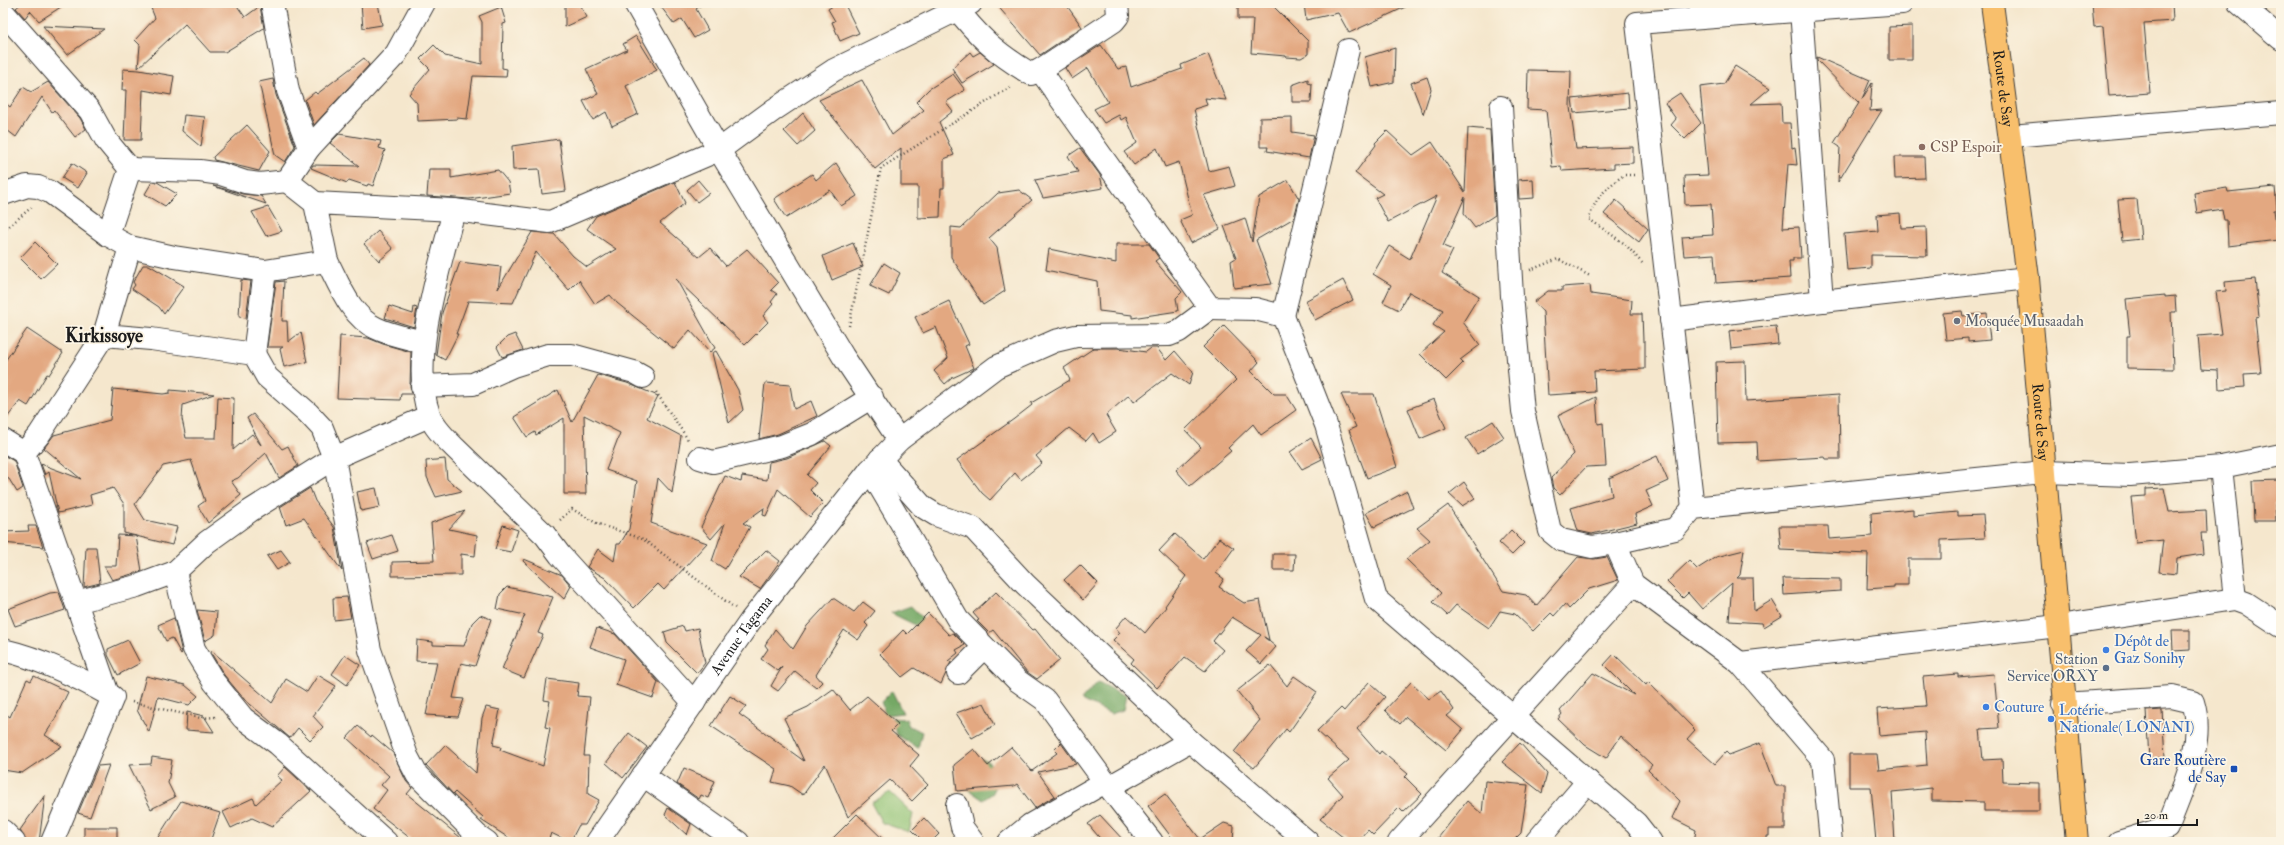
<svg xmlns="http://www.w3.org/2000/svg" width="2284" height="845" font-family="'IM FELL Double Pica',serif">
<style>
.green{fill:#90c273;stroke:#566f48}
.forest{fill:#74a865;stroke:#486240}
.building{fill:#e3a881}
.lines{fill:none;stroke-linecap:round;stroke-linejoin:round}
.minor-casing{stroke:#3d3a37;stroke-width:24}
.major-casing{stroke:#3d3a37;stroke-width:24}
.path{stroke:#3d3a37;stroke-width:2.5;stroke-dasharray:1 3;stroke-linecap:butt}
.minor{stroke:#fff;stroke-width:22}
.major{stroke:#f8bf6c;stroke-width:22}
.education-dot{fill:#8d6e63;stroke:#fcf5e5;stroke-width:1.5}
.worship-dot{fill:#6b7280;stroke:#fcf5e5;stroke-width:1.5}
.shop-dot{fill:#3f7fe0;stroke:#fcf5e5;stroke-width:1.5}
.service-dot{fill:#5c6f8a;stroke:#fcf5e5;stroke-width:1.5}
.transit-dot{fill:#1a4fb4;stroke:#fcf5e5;stroke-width:1.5}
.labels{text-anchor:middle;stroke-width:3.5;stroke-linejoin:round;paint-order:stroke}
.street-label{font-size:15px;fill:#1c1c1c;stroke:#fcf5e5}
.education-label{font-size:15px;fill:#785e54;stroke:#fcf5e5;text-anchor:start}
.worship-label{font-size:15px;fill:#5b616d;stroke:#fcf5e5;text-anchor:start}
.shop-label{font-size:15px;fill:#366cbe;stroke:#fcf5e5;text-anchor:start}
.service-label{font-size:15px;fill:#4e5e75;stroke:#fcf5e5;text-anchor:end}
.transit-label{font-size:15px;fill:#164399;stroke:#fcf5e5;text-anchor:end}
.district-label{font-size:19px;font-weight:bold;fill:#1c1c1c;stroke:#fcf5e5}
</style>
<rect width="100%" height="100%" fill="#fcf5e5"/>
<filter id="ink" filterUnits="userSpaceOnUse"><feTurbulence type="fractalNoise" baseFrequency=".025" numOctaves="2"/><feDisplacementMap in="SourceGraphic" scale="8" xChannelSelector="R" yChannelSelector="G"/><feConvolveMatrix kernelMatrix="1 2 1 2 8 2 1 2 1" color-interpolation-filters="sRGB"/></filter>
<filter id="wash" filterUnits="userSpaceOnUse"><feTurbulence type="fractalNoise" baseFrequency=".012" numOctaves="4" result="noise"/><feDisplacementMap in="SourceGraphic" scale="16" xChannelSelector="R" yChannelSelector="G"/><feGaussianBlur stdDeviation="0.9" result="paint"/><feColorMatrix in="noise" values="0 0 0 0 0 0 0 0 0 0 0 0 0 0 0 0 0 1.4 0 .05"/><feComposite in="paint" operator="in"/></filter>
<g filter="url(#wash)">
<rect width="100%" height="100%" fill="#f5e7cd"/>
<!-- green -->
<path class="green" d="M890 792 913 814 909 832 882 823 871 803Z"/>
<!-- forest -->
<path class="forest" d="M911 606 928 623 921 628 891 613Z
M1098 682 1126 696 1123 710 1111 714 1081 700Z
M892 691 903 713 886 715 881 702Z
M891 718 906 719 909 726 922 732 918 748 897 735Z
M982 758 1000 770 993 793 983 800 958 782Z"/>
<g id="blocks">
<!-- building -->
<path class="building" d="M22 3H67L39 21 30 11 25 18 16 8Z
M149 3H235L245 17 260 6 264 28 225 52H210L185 24 138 68 140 45 135 40 155 18Z
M361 3H378L382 25 363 28Z
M565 3H578L587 17 565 27Z
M658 3H704L696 9 708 30 694 38 682 19 674 24Z
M838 3H844L859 33 840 41 832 22 835 21 828 9Z
M995 3H1065L1082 27 1040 55Z
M1238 3H1270L1308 41V54L1301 58 1286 57V56L1251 53 1253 19H1238Z
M1304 3H1414L1349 33 1338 13 1306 20Z
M2092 3H2172L2173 21 2144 23 2150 93 2109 96 2103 26 2094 27Z
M501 7 506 23 503 24 502 68 507 69 506 77 473 76 467 119 457 118V119L418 121 417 103 409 94 430 69 420 59 434 45 445 56 482 64V22L479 16Z
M43 26 104 29 67 55Z
M1912 26V60H1889V27Z
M636 36 657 70 626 86 638 114 612 126 606 112 593 120 583 101 598 94 586 69 627 50 623 44Z
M1101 45 1118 69 1126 67 1131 87 1182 69 1181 65 1208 54 1226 100 1205 98 1207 105 1194 109 1209 171 1229 166 1235 186 1204 195 1220 229 1191 243 1180 220 1192 215 1179 162 1165 167 1157 148 1134 165 1124 152 1137 143 1126 117 1121 120 1119 115 1104 123 1094 109 1108 102 1088 68 1072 79 1065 68Z
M1395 48 1394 82 1372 87 1365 57Z
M970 52 973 56 980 52 994 64 962 83 952 68Z
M1817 57 1870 80 1862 99 1872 83 1870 111 1882 110 1838 182 1840 147 1834 143 1859 103 1817 60Z
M364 58 369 65 314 125 305 100 315 92 317 94Z
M1735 66 1770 88 1751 104 1781 103 1782 123H1790L1792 148 1795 147 1797 165 1788 164 1783 228 1799 227 1801 258H1793V261H1789L1790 278 1716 283 1714 254 1684 256 1682 237 1713 235 1711 204 1685 205 1684 176 1708 175 1700 87 1724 84Z
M123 69 139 70 174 76 171 95 143 90 141 140H124L126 90H122Z
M1528 70 1571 71 1570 107 1576 149 1633 147V163L1614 164V168L1562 171 1561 166 1552 167 1546 110 1527 109Z
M953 74 965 90 946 102 953 111 939 122 954 155 944 159V188H941L940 217 918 218V186H901V148L875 169 819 100 862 80 892 135 924 110 916 102 929 89Z
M1427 77 1431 89 1423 114 1411 83Z
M273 79 276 95 295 146 285 162 275 155 259 82Z
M1308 79V83L1312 84 1311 102H1292V85Z
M48 82 80 118 86 129 75 137 54 110 52 112 42 97 16 137 3 127V101L10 107 23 87 31 92Z
M1628 93 1629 108 1574 113 1572 99Z
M1680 93 1701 123 1685 139 1671 125 1676 119 1665 103Z
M803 113 815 131 798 146 784 131Z
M184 115 205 117 201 147 182 131Z
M1292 117V132L1314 135 1309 158 1267 151 1268 147H1260V118Z
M247 125 270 151 259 171 214 160 213 157Z
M1468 128 1490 130 1495 215 1475 228 1464 214 1465 197 1443 246 1453 250 1442 273 1479 296 1463 322 1480 345 1460 360 1463 363 1446 380 1420 354 1444 332 1433 325 1443 310 1409 292 1399 310 1383 302 1391 285 1373 274 1389 246 1410 259 1437 196 1388 222 1375 198 1383 194 1355 173 1376 145 1375 143 1387 131 1413 155 1432 142 1465 192Z
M339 134 381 141 379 148 385 150 373 186 368 184 367 186 349 180 347 183 311 168 313 165 359 166 330 143Z
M559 139 566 191 542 194 539 169 513 170 512 146Z
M1080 148 1100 175 1103 188 1043 198 1035 180 1078 172 1068 156Z
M1894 157H1924L1925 178 1895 179Z
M72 163 87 173 78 188 62 178Z
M836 163 857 196 841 206 830 190 786 218 774 199 812 174 816 180Z
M429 169H451V178L498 170 508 182 510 193 469 199 427 196Z
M1533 179 1534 198 1519 199 1518 180Z
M698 180 709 193 697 202 687 190Z
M1288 180 1299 199 1294 218 1256 240 1272 284 1234 288 1231 261 1236 258 1224 226 1245 218 1252 242 1259 197Z
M152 182H157L177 194 165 206 145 194Z
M675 182 685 203 660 223 699 257 710 248 726 266 747 249 778 283 771 290 777 294 771 302 773 304 763 316 768 322 745 345 676 279 715 348 710 352 690 330 674 349 617 303 610 295 595 304 579 280 569 290 536 252 513 303 468 301 456 334H458L445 360 436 355 442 313 460 262 501 267 498 289 532 232 554 234 573 256 587 267 616 249 587 229 596 216Z
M213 186 243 194 261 196 266 204Z
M2275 187 2277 210H2274L2278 240 2228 246 2227 220H2224L2222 209 2197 213 2194 193 2227 188 2228 192Z
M1019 190 1032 200 989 238 997 248 1005 291 983 305 951 257V227L961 228 998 193Z
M2137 199 2141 239 2122 241 2118 200Z
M1616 200 1648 229 1639 242 1604 214Z
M268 207 282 231 266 236 252 212Z
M1900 213 1901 228 1926 227 1927 256 1871 255V268L1847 270 1844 234 1878 231 1877 215Z
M378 231 393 249 379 261 364 244Z
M35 242 57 264 41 279 20 258Z
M853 243 863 267 832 280 823 256Z
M1116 244H1149L1159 258 1155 261 1182 292 1176 298 1178 311 1132 318V315L1099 311 1097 281 1046 270 1049 249 1116 263Z
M884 263 900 273 889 295 870 286Z
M143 265H149L184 286 164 314 159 307 132 289 135 285 133 282Z
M2255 279 2259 317 2255 318 2261 373 2244 374 2245 387 2219 389 2218 370 2201 369 2198 336 2222 334 2216 292 2226 291 2225 282Z
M241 280 251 281 246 318 239 317Z
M1343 280 1353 300 1315 320 1305 301Z
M284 281 282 321H287L288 342 301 332 307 362 284 367 280 349 283 347H267L276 282Z
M1590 285 1591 294 1632 300 1631 314H1642L1643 341H1645V369L1594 371 1595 392 1548 395 1543 312 1534 302 1548 291H1562V287Z
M2165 295V297L2175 296 2176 312H2171L2173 369 2127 368V336H2130L2126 299Z
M949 301 969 344 965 346 974 368 952 378 945 384 934 371 948 358 936 327 923 333 915 317Z
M389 306 413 314 414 307 417 308 414 327 385 318Z
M1962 311 1963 316 1987 313 1990 340 1968 342V338L1946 340 1943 313Z
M1224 326 1259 362 1251 371 1274 394H1286L1296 410 1261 435 1253 424 1228 448 1231 451 1190 486 1176 470 1201 447 1185 430 1236 380 1203 347Z
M1776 326 1778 344 1731 349 1729 331Z
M27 329 63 353 49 375 47 374 28 406 20 401 3 423V364Z
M515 334 523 350 502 357 497 347 507 337Z
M340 336 368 338 383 344 411 352 410 386 412 394H401L400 400 337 398Z
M1094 348H1118L1146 352 1151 348H1157L1166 360 1175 351 1193 372 1189 385 1172 373 1134 402 1129 395 1106 415 1116 432 1099 443 1093 433 1086 441 1069 428 1036 456 1042 463 1021 480 1015 473 990 500 982 493 957 460 1014 419 1032 405 1031 403 1070 380 1064 368Z
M716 351 738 390 743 410 729 423 712 353Z
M1745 361 1746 401 1839 395 1840 459H1826L1825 457 1758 461 1757 442 1718 443 1716 362Z
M598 375 627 383 658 396 647 418 681 436 672 493 658 478 651 523 707 543 664 590 658 584 634 608 605 578 587 567 598 549 614 561 617 544H620L629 529 637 481 606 470 620 433 584 415 586 494H564V418L536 435 535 432 527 437 514 417 558 390 572 422Z
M765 383 790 385 794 409 811 401 817 416 778 434 759 439Z
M113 389 163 394 170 393V390L214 394 183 405 182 419 186 438H216L218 397 234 398 233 450 252 434 261 445 247 418 253 414 282 449 288 446 298 466 279 478 266 453 238 478 231 481 241 495 208 523 198 506 205 501 191 460 163 466 135 504 145 520 177 527 172 545 124 533V504L113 488 90 495 92 505 58 513 49 472 45 475 41 464 81 479 44 448 54 435 110 420Z
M1341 394H1374L1397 467 1367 478 1349 430 1356 427Z
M1596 397 1598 424 1603 423 1606 466 1586 467 1560 495 1553 488 1551 478 1574 454 1558 416Z
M1434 399 1446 428 1420 439 1408 409Z
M1493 421 1504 437 1477 454 1466 438Z
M1311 438 1322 459 1302 469 1290 452Z
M825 441 831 446 807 475 816 483 810 490 823 503 810 517 778 489 766 516 763 515 764 508 743 523 750 527 725 569 712 561 725 523 711 539 701 527 725 476 741 482 742 476 767 480 769 462 787 458Z
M5 456 14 461 23 488 17 492 9 479 3 477V462Z
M1657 456 1668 481 1646 491 1653 506 1635 514 1637 523 1592 534 1578 531 1571 508 1612 496 1609 478Z
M445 459 447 479 462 491 436 497 427 477 426 461Z
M2281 480V503L2275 504 2276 521H2254L2252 481Z
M1464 482 1475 498 1462 506 1449 494Z
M310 488 315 501 334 527 342 571 304 518 286 525 280 507Z
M376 488 380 507 361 511 357 492Z
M2164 488 2169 512 2206 510 2207 533H2201L2203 554 2177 558 2176 574 2159 572 2163 540 2136 543 2131 497 2146 496V489Z
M1407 491 1413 508 1374 527 1366 513Z
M1448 505 1503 591 1526 595 1536 606 1578 557 1594 559 1607 557 1618 580 1589 589 1569 609 1565 604 1554 616 1551 613 1533 631 1515 614 1500 611 1489 628 1456 605 1447 615 1433 602 1441 593 1406 559 1430 540 1417 528Z
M1913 509V516L1958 512V516L1983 515 1985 538 1941 540V559H1908V585H1894V587L1867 589 1868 554 1781 550 1779 526H1828L1829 539 1872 536 1871 513Z
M465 511 449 529 477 535 475 556 461 554V575L392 576V562L434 561 431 523Z
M503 525 518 530 511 552 495 549Z
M28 526H36L43 547 3 543V532L29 531Z
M1511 530 1524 543 1512 555 1499 543Z
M1175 534 1203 559 1219 538 1234 548 1216 573 1224 579 1219 587 1244 603 1260 600 1269 640 1264 637 1276 647 1261 664 1246 651 1261 635 1232 617 1213 641 1223 650 1205 671 1185 657 1157 688 1131 663 1134 659 1113 640 1120 633 1116 628 1126 616 1145 633 1166 607 1165 606 1186 576 1159 551Z
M118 535 136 536 142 571 112 580 104 566H116Z
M392 535 398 551 373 559 367 543Z
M86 547H96L100 583 84 587Z
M281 550 290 562 277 570 267 556Z
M766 550 780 561 760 589 739 577Z
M1744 550 1740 575 1737 578H1753L1754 611 1772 600 1782 616 1764 627 1762 623 1729 621 1732 583 1702 609 1688 593 1683 598 1667 582 1689 561 1697 569 1716 557Z
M1273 554H1295L1294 570H1273Z
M524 559 562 575 571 586 564 599 523 561Z
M1080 565 1098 583 1083 600 1064 580Z
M1783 578 1840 579V591L1784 595Z
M507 587 553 597 538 633 543 635 524 678 502 669 525 615 497 609 500 594Z
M59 592 65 610 15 626 8 609 50 593Z
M996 592 1033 630 1035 629 1060 660 1037 679 1027 672 993 630 989 633 977 621 979 620 973 613Z
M347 597 351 618 334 620 333 598Z
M833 598 854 612 863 602 875 611 865 623 868 626 858 640 844 630 816 675 822 682 816 688 795 671 778 691 771 686 782 667 778 671 761 659 768 649 765 645 775 629 793 649 807 626Z
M197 610 217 612 215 635 205 641Z
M928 613 949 635 953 633 965 645 956 650 958 653 948 661 951 662 941 684 914 668 902 677 880 654 903 630 907 634Z
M480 615 491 619 475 666 461 663 453 698 464 699 458 717 426 715 437 662 416 661 417 640 433 642V645L464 646 472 623Z
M174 618 182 653 181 654 172 638 166 641 158 625Z
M683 626 685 631 698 628 705 663 697 673 667 643 664 632Z
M597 628 615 634 658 682 653 698 616 685 624 659 590 647Z
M2172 630H2190V650L2173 651Z
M128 640 140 663 118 675 108 655V649Z
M212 651 272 703 286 679 307 692 318 675 336 686 313 716 323 727 310 740 298 728 290 738 244 699 224 675 211 653Z
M1614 654 1646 685 1648 682 1695 730 1687 739 1715 764 1726 752 1729 755 1760 743 1776 786H1785V829H1769V836H1767V842H1694L1696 830 1672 818 1680 801 1648 770 1652 765 1621 736 1606 758 1585 745 1558 719 1562 714 1560 711 1593 673 1634 695 1604 665Z
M345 655 360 665 347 685 332 674Z
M1270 665 1287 686 1294 676 1317 692 1289 732 1286 729 1254 768 1234 752 1260 720 1237 691Z
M1958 674V677L1994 674 1999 728 1980 729 1983 760 2002 759 2003 782 2039 783V811H1984V802L1932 801V788L1892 792 1895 842H1876L1871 787H1849V754H1877L1879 770 1927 765 1925 732 1879 736 1877 709 1926 706 1923 677Z
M34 676 68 692 54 721 45 735 62 746 22 773 3 770V712L10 717 27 679 31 681Z
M146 676 185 685 198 696 189 705 158 697 149 732 137 710Z
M547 679 579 683 577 696 590 697 584 756H589L588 794 599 800 585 825H579L570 842 551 833 548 842H515L481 820 483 817 455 792 453 794 426 765 445 745 476 773 482 718 486 707 500 710 493 745 501 747 500 750 543 766 550 728 545 727 550 701 544 700Z
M1369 682 1385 697 1357 729 1379 754 1381 751 1408 774 1405 777 1422 794 1403 812 1399 808 1373 835 1368 830 1358 842H1349L1320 819 1343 795 1328 778 1349 760 1317 731 1341 708 1344 711Z
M1411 682 1429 699 1441 691 1454 710 1447 716 1463 730 1446 750 1406 717 1400 724 1385 710Z
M833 689 850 710 867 696 898 724 891 731 919 755 910 766 928 785 912 801 890 780 848 817 825 764 803 795 790 786 772 782 776 769 711 726 730 696 746 706 739 714 804 761 784 718 808 707Z
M984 703 995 725 972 738 956 713Z
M2162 710 2165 758H2149L2146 711Z
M187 712 204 716 214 732 186 730Z
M358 726 371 737 372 735 393 753 406 781 412 788 407 794 466 842H415L373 809 387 790 381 785 389 776 347 738Z
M629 733 647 747 623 778 606 763Z
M1061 743 1076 764 1038 772 1055 796 1035 808 1017 784 1014 786 957 791 954 765 974 749 988 766 1011 747 1032 771 1057 753 1054 750Z
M1520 743 1547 774 1542 793 1502 762Z
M152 757 172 760 168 783 175 797 151 809 129 765 151 764Z
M109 765 90 817 78 813 98 766Z
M285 767 311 791 272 827 252 818 231 828 223 812 253 798 256 804 282 780 277 776Z
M684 768 715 781 708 798 701 795 699 799 677 784Z
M1485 781 1528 785 1521 833 1512 842H1435L1467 801 1482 814Z
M1165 794 1200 839 1224 823 1234 826 1233 842H1175L1148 806Z
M45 795 39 842H26L20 830Z
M181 801 220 813 210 842H155Z
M668 808 691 824 687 835 665 815Z
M857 814 886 842H829Z
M1100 815 1125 842H1103L1088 824Z
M924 818 939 834 931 842H924L912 830Z
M84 827H117V842H84Z"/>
</g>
</g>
<g filter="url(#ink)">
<use href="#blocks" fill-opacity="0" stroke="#3d3a37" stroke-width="1"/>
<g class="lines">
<!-- minor casing -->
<g class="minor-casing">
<g id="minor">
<path d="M272 3 288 91 309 148 287 181 315 203"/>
<path d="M635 3 719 150 843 356 899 440"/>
<path d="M952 3C978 36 994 52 1031 74L1040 70 1114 21 1118 16 1117 3"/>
<path d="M2239 3 2281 39"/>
<path d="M1801 10 1822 301"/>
<path d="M3 12 90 111 106 140 130 169 108 235"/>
<path d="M1040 70 1210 308 1255 309 1283 316 1326 425 1376 599 1636 823 1651 842"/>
<path d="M1501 107 1512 296 1523 411 1550 531 1561 540 1592 547 1615 543"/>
<path d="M2011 136 2281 113"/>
<path d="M309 148 396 54 424 3"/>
<path d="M130 169 200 171 221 174 245 182 260 184 287 181"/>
<path d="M3 194 27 186 38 187 50 192 108 235 130 247 174 257 265 271 327 261 315 203 454 210 550 222 719 150 775 109 834 70 971 3"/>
<path d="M454 210C440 268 409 359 429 414 433 427 446 439 455 448L545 535 560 555 694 703"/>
<path d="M130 247 104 335 151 339 254 354 267 377 308 413 322 428 334 458 370 650 407 756 417 775 477 835 487 842"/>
<path d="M327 261C339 284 351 317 376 328 390 335 408 338 423 342"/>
<path d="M1283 316 1348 50"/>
<path d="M1671 320 1822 301 2028 278"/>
<path d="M254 354 265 271"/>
<path d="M422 386 473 384 513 366 548 355H572L634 372 643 377"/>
<path d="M3 440 24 453 39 435 104 335"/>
<path d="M24 453 108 694"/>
<path d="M700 458 713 462 782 446 812 434 872 397"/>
<path d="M880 459 923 507 936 515 973 528 1025 584 1190 741 1308 842"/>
<path d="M870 470 958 620 1018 681 1045 700 1105 782 1152 842"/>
<path d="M1693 508 1637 23 1902 3"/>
<path d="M2235 599 2221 467 2281 455"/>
<path d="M76 602 137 586 175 572"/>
<path d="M3 650C42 659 78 677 113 697L52 842"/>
<path d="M1740 663 2058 626 2235 599 2246 603 2281 626"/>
<path d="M958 673 984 647"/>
<path d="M2063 704 2172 697 2193 702C2206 744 2182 788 2168 827L2119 842"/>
<path d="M643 775 738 842"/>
<path d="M1109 787 1190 741"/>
<path d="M957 805 962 827 973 842"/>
<path d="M3 831 14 842"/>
<path d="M386 842 278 744 243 718 214 682 194 649 175 572 207 542 250 511 334 458 429 416"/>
<path id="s1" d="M597 842 751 620 870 470 899 440 996 367 1055 341 1076 336 1169 335 1179 331 1210 308"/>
<path d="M1009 842 1030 825 1105 782"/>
<path d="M1399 842 1633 584"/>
<path d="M1536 842 1588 781"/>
<path d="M1831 842 1823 760 1740 663 1633 584 1615 543 1675 529 1693 508 2044 472 2130 475 2221 467"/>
</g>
</g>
<!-- major casing -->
<g class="major-casing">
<g id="major">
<path id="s2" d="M1992 3 2028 278 2077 842"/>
</g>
</g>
<!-- path -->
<path class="path" d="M1634 175H1624C1607 187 1594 199 1589 219L1625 244 1644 265
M3 231 32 207
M1530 270 1558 259 1590 276
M849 326 881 168 1012 86
M656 392 689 441
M560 520 572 509 598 524 643 539 735 608
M132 702 201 718 216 717"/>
<!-- minor -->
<use href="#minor" class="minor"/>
<!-- major -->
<use href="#major" class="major"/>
</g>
</g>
<!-- markers -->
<circle class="education-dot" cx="1922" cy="147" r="4"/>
<circle class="worship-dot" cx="1957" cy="321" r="4"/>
<g class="shop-dot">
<circle cx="2106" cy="650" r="4"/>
<circle cx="1986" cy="707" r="4"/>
<circle cx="2051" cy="719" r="4"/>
</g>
<circle class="service-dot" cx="2106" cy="668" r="4"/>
<rect class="transit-dot" x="2230" y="765" width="8" height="8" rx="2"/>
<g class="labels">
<!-- street labels -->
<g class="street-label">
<text dy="5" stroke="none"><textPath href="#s2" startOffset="86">Route de Say</textPath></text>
<text dy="5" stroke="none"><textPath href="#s2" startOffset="422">Route de Say</textPath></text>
<text dy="5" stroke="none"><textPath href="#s1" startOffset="252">Avenue Tagama</textPath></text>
</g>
<!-- education labels -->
<g class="education-label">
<text x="1930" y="152">CSP Espoir</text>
</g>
<!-- worship labels -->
<g class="worship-label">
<text x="1965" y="326">Mosquée Musaadah</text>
</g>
<!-- shop labels -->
<g class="shop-label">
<text x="2114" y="646">Dépôt de<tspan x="2114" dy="17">Gaz Sonihy</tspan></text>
<text x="1994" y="712">Couture</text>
<text x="2059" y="715">Lotérie<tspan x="2059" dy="17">Nationale( LONANI)</tspan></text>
</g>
<!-- service labels -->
<g class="service-label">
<text x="2098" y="664">Station<tspan x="2098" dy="17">Service ORXY</tspan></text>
</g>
<!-- transit labels -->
<g class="transit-label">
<text x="2226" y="765">Gare Routière<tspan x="2226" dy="17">de Say</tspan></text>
</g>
<!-- district labels -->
<g class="district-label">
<text x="104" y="342">Kirkissoye</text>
</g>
</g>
<!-- margin -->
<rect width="2284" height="845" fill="none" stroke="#fcf5e5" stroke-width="16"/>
<!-- scale -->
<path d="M2138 819v6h59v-6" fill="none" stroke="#1c1c1c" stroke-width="2"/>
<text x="2144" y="819" font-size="12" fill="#1c1c1c" stroke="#fcf5e5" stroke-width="3" paint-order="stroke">20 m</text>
</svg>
